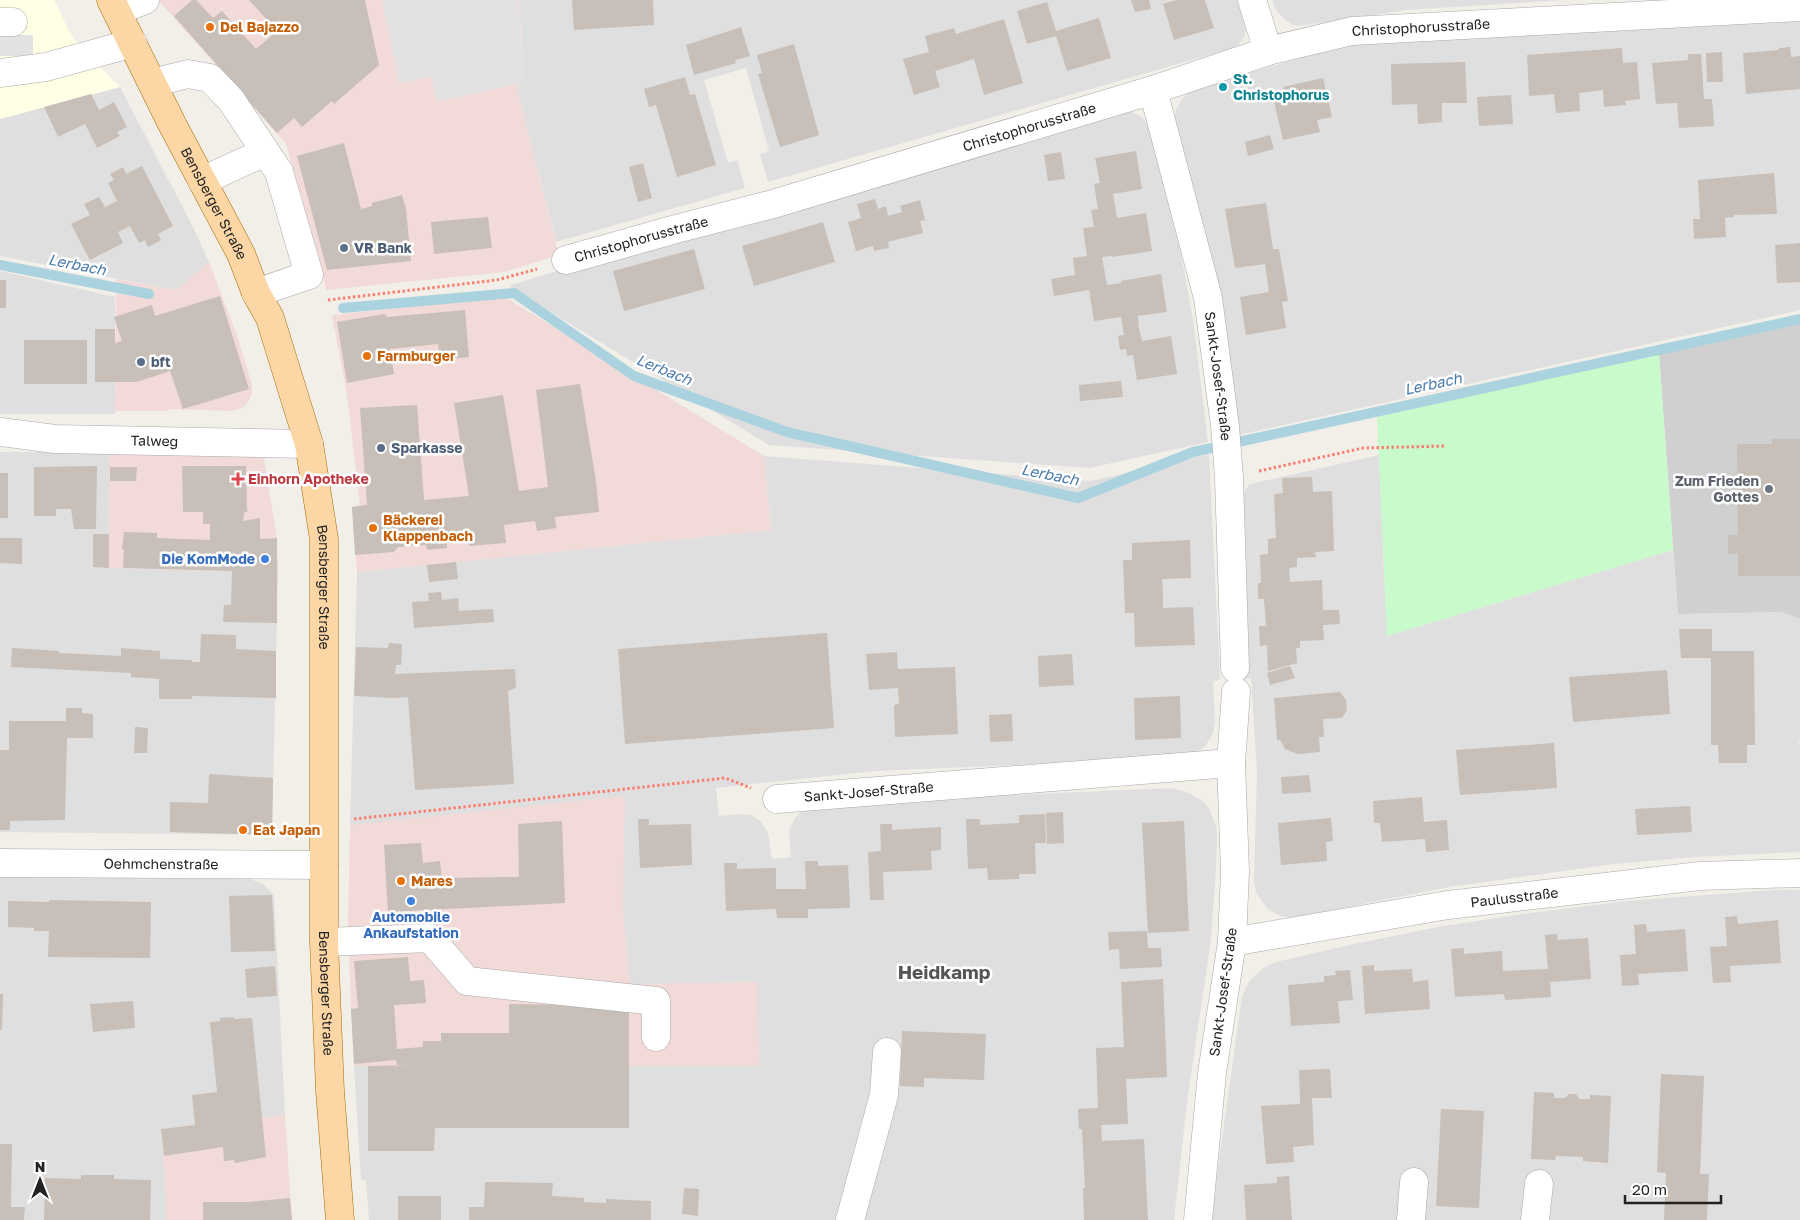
<svg xmlns="http://www.w3.org/2000/svg" width="1800" height="1220" font-family="'Golos Text',sans-serif">
<style>
.residential{fill:#e0dfdf}
.commercial{fill:#f2dad9}
.education{fill:#ffffe5}
.religious{fill:#d0d0d0}
.park{fill:#c8facc}
.parking{fill:#e2e2e2}
.lines{fill:none;stroke-linecap:round;stroke-linejoin:round}
.stream{stroke:#aad3df;stroke-width:10}
.building{fill:#c7bfb8}
.minor-casing{stroke:#a9a9a9;stroke-width:29}
.major-casing{stroke:#a06b00;stroke-width:29}
.path{stroke:#fa8072;stroke-width:3;stroke-dasharray:2.5 2.5;stroke-linecap:butt}
.minor{stroke:#fff;stroke-width:28}
.major{stroke:#fcd6a4;stroke-width:28}
.food-dot{fill:#e8710a;stroke:#fff;stroke-width:2}
.culture-dot{fill:#0f9aa8;stroke:#fff;stroke-width:2}
.service-dot{fill:#5c6f8a;stroke:#fff;stroke-width:2}
.health-dot{fill:#e0444e;stroke:#fff;stroke-width:2}
.worship-dot{fill:#6b7280;stroke:#fff;stroke-width:2}
.shop-dot{fill:#3f7fe0;stroke:#fff;stroke-width:2}
.labels{text-anchor:middle;stroke-width:5;stroke-linejoin:round;paint-order:stroke}
.food-label{font-size:14px;font-weight:bold;fill:#c56008;stroke:#fff;text-anchor:start}
.street-label{font-size:14px;fill:#222;stroke:#fff}
.culture-label{font-size:14px;font-weight:bold;fill:#0d838f;stroke:#fff;text-anchor:start}
.service-label{font-size:14px;font-weight:bold;fill:#4e5e75;stroke:#fff;text-anchor:start}
.health-label{font-size:14px;font-weight:bold;fill:#be3a42;stroke:#fff;text-anchor:start}
.worship-label{font-size:14px;font-weight:bold;fill:#5b616d;stroke:#fff;text-anchor:end}
.shop-label{font-size:14px;font-weight:bold;fill:#366cbe;stroke:#fff;text-anchor:end}
.water-label{font-size:15px;font-style:italic;fill:#4a7aab;stroke:#fff}
.district-label{font-size:19px;font-weight:bold;fill:#555;stroke:#fff}
</style>
<rect width="100%" height="100%" fill="#f2efe9"/>
<!-- residential -->
<path class="residential" d="M519 0H1239L1247 28 1244 37 1239 44 1230 49 768 182 760 154 769 151 746 68 704 80 728 163 737 160 745 188 556 242 516 85 524 82Z
M1272 0H1564L1406 10 1299 26 1291 24 1283 18 1276 10Z
M1800 15V310L1234 436 1174 124 1176 109 1183 98 1194 89 1314 54 1355 45 1615 24Z
M120 87 192 225 209 262 176 290 0 256V119Z
M1128 110 1143 118 1151 130 1178 237 1193 320 1208 442 1089 468 769 445 508 286 563 269Z
M0 271 115 297V414H0Z
M0 452H109V568L278 572 272 835 0 832Z
M1209 454 1220 680 1213 681 1215 722 1213 734 1205 746 1196 754 1184 758 875 771 716 788 719 816 742 814 751 815 759 820 768 832 772 859 791 857 789 830 795 818 804 809 866 801 1172 788 1189 793 1204 802 1209 809 1216 825 1217 834 1216 869 1211 939 1187 1102 1174 1220H369L366 1180H361L354 1066H759L756 982 630 985 623 911 350 825 357 572 771 530 764 456 1091 481Z
M1379 455 1387 636 1673 550 1678 614 1781 612 1800 619V739L1799 745H1800V852L1695 857 1614 864 1449 887 1292 918 1280 916 1268 909 1256 893 1254 881 1257 772 1251 678 1245 679 1237 501 1250 484Z
M0 877 250 879 263 884 274 895 285 1115 161 1129 166 1188V1220H0Z
M1772 890H1800V1220H1212L1218 1167 1242 996 1250 980 1265 967 1276 962 1349 945 1438 927 1530 913 1627 901Z"/>
<!-- commercial -->
<path class="commercial" d="M158 0H519L524 82 516 85 559 255 505 272 326 290 320 260 286 144Z
M209 262 237 335 252 385V393L249 400 244 407 233 411 169 409V411H115L116 279 176 290Z
M505 297 764 456 771 530 357 572 352 507 360 505 347 395 332 315Z
M263 451 277 539 278 572 109 568V452Z
M625 796 623 911 630 984 757 982 759 1066H354L351 1009 348 924 350 825Z
M285 1115 292 1220H166V1188L161 1129Z"/>
<!-- education -->
<path class="education" d="M0 0H54L70 33 83 50 120 87 0 119Z"/>
<!-- religious -->
<path class="religious" d="M1800 323V619L1781 612 1678 614 1659 354Z"/>
<!-- park -->
<path class="park" d="M1659 354 1673 550 1387 636 1377 417Z"/>
<!-- parking -->
<path class="parking" d="M382 0H518L524 82 437 102 431 76 399 84Z
M0 35H33V56H0Z"/>
<g class="lines">
<!-- stream -->
<path class="stream" d="M0 265 149 294
M343 308 514 293 634 376 787 432 1078 498 1193 452 1800 319"/>
</g>
<!-- building -->
<path class="building" d="M192 0H196L213 18 222 11 256 49 277 31 249 0H365L379 65 334 104 332 101 302 127 294 118 277 133 174 16Z
M572 0H653L654 25 574 30Z
M1131 0H1149L1151 9 1135 12Z
M1176 0H1205L1214 28 1174 40 1163 4Z
M1047 2 1056 31 1099 18 1111 58 1067 71 1056 36 1027 44 1017 11Z
M1004 19 1023 83 984 95 974 59 935 71 940 87 914 95 903 59 929 52 925 36 954 28 956 34Z
M741 27 750 56 735 60 736 63 694 75 686 45Z
M794 44 819 135 780 147 758 74 762 73 757 55Z
M1790 47 1791 57 1800 56V89L1746 94 1743 53 1779 50V48Z
M1622 48 1623 63 1637 62 1640 99 1625 101 1626 105 1604 107 1603 90 1579 93 1580 111 1556 113 1554 94 1529 96 1527 55Z
M1722 52 1723 82H1707L1706 53Z
M1688 54H1701L1704 99H1712L1714 126 1679 128 1677 103 1656 104 1652 63 1688 60Z
M1465 62 1467 103H1442V122L1418 124 1417 104 1392 105 1391 64Z
M685 77 690 95 695 94 716 165 677 177 656 105 649 107 644 89Z
M1323 78 1332 117 1317 120 1320 132 1283 140 1274 101 1285 98 1283 87Z
M91 94 99 110 114 102 127 127 117 132 120 136 97 148 85 124 58 137 44 107Z
M1511 95 1513 124 1479 126 1477 97Z
M1270 135 1274 149 1248 156 1245 142Z
M344 143 361 209 372 206V203L402 195 406 209 411 261 327 270 297 156Z
M1136 151 1142 189 1113 194 1117 218 1146 213 1152 251 1112 257V256L1102 257 1107 285 1121 283V281L1161 274 1167 312 1138 316 1139 329 1142 341 1171 336 1177 374 1137 380 1133 355 1127 356 1126 349 1120 350 1118 336 1124 335 1121 317 1094 321 1089 290 1054 296 1051 279 1075 275 1073 258 1087 256 1083 228 1094 227 1091 210 1098 209 1094 184 1100 183 1095 158Z
M1061 152 1065 179 1048 181 1044 155Z
M643 163 652 198 638 202 629 167Z
M142 166 173 226 158 234 161 240 148 247 145 240 139 243 130 226 118 232 123 243 90 260 71 224 90 215 84 204 99 197 105 207 117 201 108 183 114 180 110 174 123 167 126 174Z
M1774 173 1777 214 1734 215V217L1725 218 1726 237 1694 239 1693 219H1700L1698 180Z
M875 199 878 209 886 206 888 216 902 212 900 206 920 200 925 220 920 221 923 233 888 242 889 248 874 251 873 246 856 251 848 222 861 218 857 204Z
M1266 203 1273 249H1279L1288 301 1282 302 1286 328 1246 335 1240 297 1269 292 1265 264 1235 268 1225 209Z
M488 217 492 248 434 254 431 222Z
M823 222 835 262 754 286 742 246Z
M1800 243V282L1777 283 1775 245Z
M694 249 705 289 624 311 613 271Z
M0 280H6V308H0Z
M220 296 249 389 183 409 170 371 137 382H95V329H115V343L122 341 114 317 152 305 155 316Z
M465 310 469 357 440 360 438 344 390 349 394 374 347 383 337 322 385 314 387 317Z
M24 340H87V384H24Z
M1121 381 1123 397 1080 401 1079 385Z
M580 384 596 481 599 512 555 517 556 528 537 531 535 521 504 525 506 543 469 546V540L447 543V548L427 550 426 545 398 547 394 552 355 555 352 507 367 505 360 408 417 405 424 500 469 496 454 403 503 395 519 491 548 487 536 390Z
M1772 439H1800V576H1738V553L1728 554V535H1738L1737 444H1772Z
M97 466 96 529H74L71 509H56V516H34V467Z
M182 466H246L247 509 248 511 244 513 243 521 260 518V539L277 538V623L223 622 224 605H231L232 571 123 568 124 549H122L124 532 157 533V538L210 540V524H203V512H183Z
M110 467H137L136 481H110Z
M0 473H8V518H0Z
M1312 477 1313 492 1332 491 1334 551 1315 552 1316 557 1297 558V567L1289 568 1290 582 1322 580 1323 610H1339L1340 624 1323 625 1324 640 1300 641V648H1296L1297 663 1268 671 1267 645 1260 646 1259 626H1266L1264 599H1258V583H1261L1260 555 1268 554V539L1276 538 1274 494 1283 493 1282 478Z
M93 534H109V568L93 567Z
M0 538H22V564L0 563Z
M1190 540 1191 578 1162 579 1163 593V608L1193 607 1195 645 1135 647 1134 613H1125L1123 560H1132V543Z
M456 562 458 579 429 582 427 565Z
M441 592 442 600 458 598 459 611 493 609 494 622 414 628 412 602 429 601 428 593Z
M1679 629H1712V651H1754L1755 745H1747V763H1719L1718 745H1711V658H1681Z
M827 633 834 728 625 744 618 649Z
M201 634 236 635V649L276 651V698L192 696V699H159V679L131 677V673L11 667 12 648 59 651V653L121 656V648L160 651V659L192 660V662H200Z
M389 643 402 644 401 665H396L395 674 515 669 516 688 508 691 514 784 415 790 408 697 394 698 354 696 356 647 388 648Z
M897 652 898 669 955 667 958 734 895 737 894 705 899 704 898 688 869 690 866 654Z
M1072 654 1074 685 1039 687 1038 656Z
M1290 666 1295 678 1270 685 1267 673Z
M1667 670 1670 714 1573 722 1569 677Z
M1340 692 1346 700 1347 710 1342 718 1323 719 1324 737H1319L1320 752 1297 754 1285 749 1280 740H1277L1274 698Z
M1180 696 1181 738 1135 740 1134 698Z
M66 708H82V713L93 714V738H67L65 820 10 821V830H0V750H9V721H66Z
M1012 714 1013 741 990 742 989 715Z
M135 727 148 728 147 753H134Z
M1554 743 1557 788 1460 795 1456 750Z
M209 774 273 778 272 835 170 832V802L208 803Z
M1309 775 1311 792 1282 794 1281 777Z
M1422 797 1424 822 1447 820 1449 850 1426 852 1425 839 1382 842 1380 823H1374L1373 801Z
M1690 806 1692 832 1637 835 1635 809Z
M1063 812 1064 843 1047 844 1046 813Z
M1045 814 1046 843H1035L1036 874H1019V879L988 880 987 868 968 869 966 819H980V825L1019 823V815Z
M1331 818 1333 841 1326 842 1327 861 1281 865 1278 823Z
M638 819H649V825L691 824 692 865 640 868Z
M562 821 565 903 388 912 384 845 421 843 423 863 440 861 442 878 519 877 518 824Z
M1184 821 1189 931 1148 933 1142 823Z
M880 824H892V830L941 827V850L931 851 932 870 883 872 884 900H870L868 852 881 851Z
M805 861H818V866L848 865 850 908 808 909V918H777L776 909 726 911 724 863H737V869L776 868V889H806Z
M272 895 275 951 231 952 229 896Z
M49 900 151 902 150 958 48 957 49 931H34V928L8 927V901L49 902Z
M1737 916 1738 924 1778 920 1781 963 1730 966 1731 982 1713 983 1710 947 1727 946 1725 917Z
M1646 924 1647 932 1685 929 1688 971 1638 974 1639 985 1622 986 1620 955 1636 954 1634 925Z
M1147 931 1148 948H1161L1162 967 1120 969 1119 949 1109 950 1108 932Z
M1557 934 1558 940 1588 938 1591 979 1550 982 1551 997 1505 1000 1504 994 1455 997 1451 949 1464 948V954L1502 951 1503 971 1548 969 1545 935Z
M408 957 410 981 424 980 426 1003 394 1005 397 1049 423 1047V1041H441V1033H509V1004L629 1006V1128H435L434 1151H368V1066L415 1065H397L396 1060 354 1064 351 1009 358 1008 354 961Z
M1374 965V971L1412 969 1413 982 1428 980 1430 1009 1365 1014 1362 966Z
M275 966 277 996 247 998 245 969Z
M1350 970 1353 1000 1338 1001 1340 1023 1291 1026 1288 985 1324 982V976L1336 975 1335 971Z
M1163 979 1167 1077 1126 1079 1128 1124 1101 1125 1102 1141 1144 1139 1148 1220H1084L1083 1188H1085L1082 1129H1079L1078 1109 1098 1108 1096 1048 1124 1047 1121 982Z
M0 994H3L2 1030H0Z
M133 1001 135 1028 93 1032 90 1004Z
M234 1017V1019L252 1018 266 1157 235 1163 234 1160 224 1161 223 1147 164 1156 161 1129 195 1125 192 1095 217 1092 210 1022 220 1021V1018Z
M902 1031 986 1034 984 1080 924 1078V1087L900 1086Z
M1330 1069 1332 1098H1312L1314 1145 1293 1147 1294 1162 1266 1164 1261 1106 1300 1104 1299 1070Z
M1661 1074 1704 1076 1700 1174H1709L1707 1220H1664L1666 1173 1657 1172Z
M1534 1092 1554 1093V1098H1565L1569 1094H1576L1579 1099H1590V1095L1611 1096 1608 1163 1583 1161V1157L1556 1156 1555 1160 1531 1159Z
M1441 1109 1484 1111 1479 1208 1436 1206Z
M0 1144H12L11 1207H25L24 1220H0Z
M81 1175H114V1179L151 1180 150 1220H44L45 1178 81 1179Z
M1289 1176 1292 1220H1246L1244 1185 1277 1183V1177Z
M485 1182 553 1183 552 1196 584 1198V1202L606 1203V1199L651 1201V1220H469V1207H484Z
M684 1188 699 1189 698 1216 682 1214Z
M398 1196H441V1220H398Z
M290 1198 292 1220H203V1202H249Z"/>
<g class="lines">
<!-- minor casing -->
<g class="minor-casing">
<g id="minor">
<path d="M1252 0 1268 51"/>
<path d="M117 11 145 0"/>
<path d="M0 22H13"/>
<path d="M0 73 46 67 133 43"/>
<path d="M152 83 188 74 210 78 231 100 279 172 309 275 256 293"/>
<path id="s1" d="M1153 90 1208 298 1225 426 1229 477 1235 668"/>
<path d="M202 181 265 152"/>
<path id="s2" d="M566 260 676 229 773 204 1153 90 1268 51 1352 31 1800 7"/>
<path id="s3" d="M0 432 55 439 309 444"/>
<path d="M1231 763 1236 692"/>
<path id="s4" d="M777 799 1231 763 1235 871 1232 942 1212 1073 1198 1220"/>
<path id="s5" d="M0 863 324 865"/>
<path d="M324 942 430 938 467 981 656 1001V1037"/>
<path id="s6" d="M1232 942 1448 905 1700 876 1800 873"/>
<path d="M850 1220 884 1095 887 1052"/>
<path d="M1411 1220 1414 1182"/>
<path d="M1535 1220 1539 1184"/>
</g>
</g>
<!-- major casing -->
<g class="major-casing">
<g id="major">
<path id="s7" d="M111 0 172 124 241 254 256 293 270 318 309 444 324 539V942L330 1091 340 1220"/>
</g>
</g>
<!-- path -->
<path class="path" d="M328 300 497 280 537 269
M1259 471 1363 448 1445 446
M354 819 725 778 751 788"/>
<!-- minor -->
<use href="#minor" class="minor"/>
<!-- major -->
<use href="#major" class="major"/>
</g>
<!-- markers -->
<g class="food-dot">
<circle cx="210" cy="27" r="5"/>
<circle cx="367" cy="356" r="5"/>
<circle cx="373" cy="528" r="5"/>
<circle cx="243" cy="830" r="5"/>
<circle cx="401" cy="881" r="5"/>
</g>
<circle class="culture-dot" cx="1223" cy="87" r="5"/>
<g class="service-dot">
<circle cx="344" cy="248" r="5"/>
<circle cx="141" cy="362" r="5"/>
<circle cx="381" cy="448" r="5"/>
</g>
<path class="health-dot" d="M235.5 471.5h5v5h5v5h-5v5h-5v-5h-5v-5h5z"/>
<circle class="worship-dot" cx="1769" cy="489" r="5"/>
<g class="shop-dot">
<circle cx="265" cy="559" r="5"/>
<circle cx="411" cy="901" r="5"/>
</g>
<g class="labels">
<!-- food labels -->
<g class="food-label">
<text x="220" y="32">Del Bajazzo</text>
<text x="377" y="361">Farmburger</text>
<text x="383" y="525">Bäckerei<tspan x="383" dy="16">Klappenbach</tspan></text>
<text x="253" y="835">Eat Japan</text>
<text x="411" y="886">Mares</text>
</g>
<!-- street labels -->
<g class="street-label">
<text dy="5" stroke="none"><textPath href="#s2" startOffset="888">Christophorusstraße</textPath></text>
<text dy="5" stroke="none"><textPath href="#s2" startOffset="482">Christophorusstraße</textPath></text>
<text dy="5" stroke="none"><textPath href="#s7" startOffset="228">Bensberger Straße</textPath></text>
<text dy="5" stroke="none"><textPath href="#s2" startOffset="78">Christophorusstraße</textPath></text>
<text dy="5" stroke="none"><textPath href="#s1" startOffset="294">Sankt-Josef-Straße</textPath></text>
<text dy="5" stroke="none"><textPath href="#s3" startOffset="155">Talweg</textPath></text>
<text dy="5" stroke="none"><textPath href="#s7" startOffset="632">Bensberger Straße</textPath></text>
<text dy="5" stroke="none"><textPath href="#s4" startOffset="92">Sankt-Josef-Straße</textPath></text>
<text dy="5" stroke="none"><textPath href="#s5" startOffset="161">Oehmchenstraße</textPath></text>
<text dy="5" stroke="none"><textPath href="#s6" startOffset="286">Paulusstraße</textPath></text>
<text transform="translate(1223 992) rotate(-82)" y="5">Sankt-Josef-Straße</text>
<text dy="5" stroke="none"><textPath href="#s7" startOffset="1038">Bensberger Straße</textPath></text>
</g>
<!-- culture labels -->
<g class="culture-label">
<text x="1233" y="84">St.<tspan x="1233" dy="16">Christophorus</tspan></text>
</g>
<!-- service labels -->
<g class="service-label">
<text x="354" y="253">VR Bank</text>
<text x="151" y="367">bft</text>
<text x="391" y="453">Sparkasse</text>
</g>
<!-- health labels -->
<g class="health-label">
<text x="248" y="484">Einhorn Apotheke</text>
</g>
<!-- worship labels -->
<g class="worship-label">
<text x="1759" y="486">Zum Frieden<tspan x="1759" dy="16">Gottes</tspan></text>
</g>
<!-- shop labels -->
<g class="shop-label">
<text x="255" y="564">Die KomMode</text>
<text x="411" y="922" text-anchor="middle">Automobile<tspan x="411" dy="16">Ankaufstation</tspan></text>
</g>
<!-- water labels -->
<g class="water-label">
<text transform="translate(77 265) rotate(11)" y="5">Lerbach</text>
<text transform="translate(664 370) rotate(22)" y="5">Lerbach</text>
<text transform="translate(1433 384) rotate(-12)" y="5">Lerbach</text>
<text transform="translate(1050 475) rotate(11)" y="5">Lerbach</text>
</g>
<!-- district labels -->
<g class="district-label">
<text x="944" y="979">Heidkamp</text>
</g>
</g>
<!-- north arrow -->
<g transform="translate(40 1180)" stroke="#ffffff" stroke-width="4" paint-order="stroke">
<path d="M0-4L9 19L0 12L-9 19Z" fill="#222222"/>
<text y="-8" font-size="14" font-weight="bold" text-anchor="middle" fill="#222222">N</text>
</g>
<!-- scale -->
<path d="M1625 1195v8h96v-8" fill="none" stroke="#222222" stroke-width="2.5"/>
<text x="1632" y="1195" font-size="15" fill="#222222" stroke="#ffffff" stroke-width="4" paint-order="stroke">20 m</text>
</svg>
